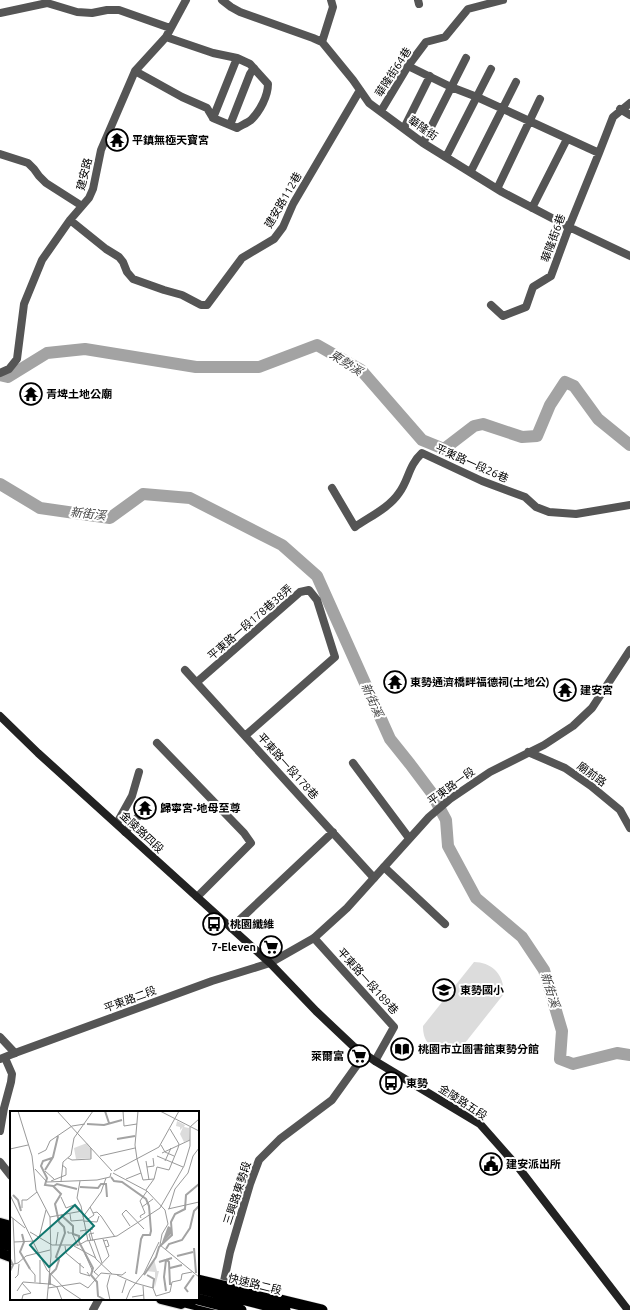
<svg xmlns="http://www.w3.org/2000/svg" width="630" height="1310" font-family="Ubuntu,'Noto Sans TC',sans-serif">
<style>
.grass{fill:#dcdcdc}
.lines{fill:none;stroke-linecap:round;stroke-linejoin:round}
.river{stroke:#a3a3a3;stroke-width:12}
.primary-casing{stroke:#dbdbdb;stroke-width:12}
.trunk-casing{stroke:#dbdbdb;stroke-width:12}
.minor{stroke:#555;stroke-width:8}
.tertiary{stroke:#555;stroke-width:8}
.secondary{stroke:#222;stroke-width:8}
.primary{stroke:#000;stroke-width:10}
.trunk{stroke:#000;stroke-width:11}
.trunk-bridge-casing{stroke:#dbdbdb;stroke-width:12;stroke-linecap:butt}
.trunk-bridge{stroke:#000;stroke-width:11}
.labels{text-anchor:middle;stroke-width:4;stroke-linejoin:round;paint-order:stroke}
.street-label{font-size:11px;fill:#000;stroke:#fff}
.poi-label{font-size:11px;font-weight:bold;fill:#000;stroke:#fff;text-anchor:start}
.water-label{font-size:12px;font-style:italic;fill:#444;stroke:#fff}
.inset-river{fill:none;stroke:#a3a3a3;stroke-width:2}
.inset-road{fill:none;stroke:#999;stroke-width:1}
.view{fill:#0f766e;fill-opacity:0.15;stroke:#0f766e;stroke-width:2}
.inset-edge{fill:none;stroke:#000;stroke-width:2}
</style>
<rect width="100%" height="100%" fill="#fff"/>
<!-- grass -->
<path class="grass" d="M474 962C492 962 506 976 503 995L465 1043C456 1050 438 1054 429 1044 424 1039 423 1032 423 1026Z"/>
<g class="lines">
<!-- river -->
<path class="river" d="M0 375 8 377 47 353 85 349 196 367H259L317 345 361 370 422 440 444 449 474 426 483 424 522 437 537 436 550 405 565 382 574 386 598 419 630 445
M0 484 40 508 110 518 143 494 190 498 282 545 317 576 390 739 410 764 431 792 446 820 448 846 476 898 522 937 544 970 562 1031 560 1059 573 1064 617 1053 630 1055"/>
<!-- primary casing -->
<g class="primary-casing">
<path id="primary" d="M0 1223 11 1226
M0 1253 11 1257
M161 1299 181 1304"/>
</g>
<!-- trunk casing -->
<g class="trunk-casing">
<path id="trunk" d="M0 1232 11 1235
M0 1243 11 1246
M173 1299 217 1310"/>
</g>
<!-- minor -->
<path class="minor" d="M222 0 231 7 240 12 313 38 322 42 353 80 369 103 423 143 502 192 569 227 630 256
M418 0 419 4
M0 13 47 3 77 12 92 13 107 10H119L170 28
M322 42 333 7 331 0
M408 66 451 87 477 97 599 153
M135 71 182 97 207 108 213 118 237 128C242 125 247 123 251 120 260 111 268 96 268 84L250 64 237 58 213 53 166 37
M620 109 630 115
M381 111 408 66 426 42 445 37 468 9 503 0
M213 118 237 58
M230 125 250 74 254 68
M404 128 430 76
M423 143 466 58
M0 154 28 163 34 169 39 176 46 183 82 206
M446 157 491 69
M471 171 516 82
M497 189 540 99
M532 208 567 139
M70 220 106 249 119 257 123 262 127 272 133 279 164 290 182 295 201 305H207L242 258 274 239 283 227 293 204 360 90
M491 305 503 316 526 307 533 287 551 276 569 227 599 153 613 117 630 103
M0 373 9 369 17 359 24 304 42 260 70 220 89 198 93 189 101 150 135 71 166 37 186 0
M332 488 355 527C369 517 389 508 399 493 409 480 408 466 422 453L482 481 525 497 536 507 549 512 576 514 630 505
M185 670 374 878
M197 682 300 592 309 590 317 600 335 657 246 735
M157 743 244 833 251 843 197 897
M353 763 409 838
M117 823 132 796 139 772
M125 832 142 812
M384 867 445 924
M231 928 333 832
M314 938 394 1027 375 1061
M0 1037 15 1053
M0 1131 4 1108 11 1082 12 1074 5 1058
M0 1162 11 1176
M222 1291 230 1252 250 1184 259 1160 280 1139 332 1100 365 1054
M93 1310 99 1299"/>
<!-- tertiary -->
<path class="tertiary" d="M528 752 565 768 591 786 620 810 630 828
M0 1059 15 1053 212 981 270 963 314 938 347 908 429 817 450 799 490 772 544 745 573 726 592 708 630 650"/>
<!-- secondary -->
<path class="secondary" d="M0 716 38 753 270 963 316 1011 353 1046 375 1061 480 1124 518 1167 628 1310"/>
<!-- primary -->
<use href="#primary" class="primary"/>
<!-- trunk -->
<use href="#trunk" class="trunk"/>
<!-- trunk-bridge casing -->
<g class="trunk-bridge-casing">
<path id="trunk-bridge" d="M198 1280 322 1310
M198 1288 285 1310
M197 1299 241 1310"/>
</g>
<!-- trunk-bridge -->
<use href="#trunk-bridge" class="trunk-bridge"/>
</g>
<!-- icons -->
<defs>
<g id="temple-ring" transform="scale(1.15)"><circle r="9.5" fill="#fff" stroke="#000" stroke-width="1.5"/><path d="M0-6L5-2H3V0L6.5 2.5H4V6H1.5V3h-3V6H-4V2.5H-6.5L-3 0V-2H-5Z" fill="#000"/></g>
<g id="bus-ring" transform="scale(1.15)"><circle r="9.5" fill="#fff" stroke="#000" stroke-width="1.5"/><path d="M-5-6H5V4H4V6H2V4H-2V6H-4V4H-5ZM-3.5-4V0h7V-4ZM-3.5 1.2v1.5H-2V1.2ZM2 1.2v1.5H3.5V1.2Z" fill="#000"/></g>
<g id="supermarket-ring" transform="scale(1.15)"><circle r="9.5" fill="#fff" stroke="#000" stroke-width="1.5"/><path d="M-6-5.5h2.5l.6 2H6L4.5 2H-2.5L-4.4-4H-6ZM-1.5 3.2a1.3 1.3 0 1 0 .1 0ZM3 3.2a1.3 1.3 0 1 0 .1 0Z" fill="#000"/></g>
<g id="school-ring" transform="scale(1.15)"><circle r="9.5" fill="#fff" stroke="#000" stroke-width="1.5"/><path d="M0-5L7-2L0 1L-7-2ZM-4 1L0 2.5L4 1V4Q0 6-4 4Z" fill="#000"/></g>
<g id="library-ring" transform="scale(1.15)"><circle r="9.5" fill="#fff" stroke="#000" stroke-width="1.5"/><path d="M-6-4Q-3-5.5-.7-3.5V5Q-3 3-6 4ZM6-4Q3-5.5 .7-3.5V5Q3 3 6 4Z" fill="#000"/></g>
<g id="civic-ring" transform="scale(1.15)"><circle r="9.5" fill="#fff" stroke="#000" stroke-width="1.5"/><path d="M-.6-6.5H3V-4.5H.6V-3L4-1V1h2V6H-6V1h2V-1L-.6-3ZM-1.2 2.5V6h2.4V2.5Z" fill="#000"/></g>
</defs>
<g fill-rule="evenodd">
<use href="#temple-ring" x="117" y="140"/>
<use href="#temple-ring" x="31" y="394"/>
<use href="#temple-ring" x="395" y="682"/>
<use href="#temple-ring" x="565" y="690"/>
<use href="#temple-ring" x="145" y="808"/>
<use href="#bus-ring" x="214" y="924"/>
<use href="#supermarket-ring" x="271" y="947"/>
<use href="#school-ring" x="444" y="990"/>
<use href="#library-ring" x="402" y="1049"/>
<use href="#supermarket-ring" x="359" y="1056"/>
<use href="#bus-ring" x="391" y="1083"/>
<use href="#civic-ring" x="491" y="1164"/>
</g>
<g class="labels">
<!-- street labels -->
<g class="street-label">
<text transform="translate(393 72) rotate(-57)" y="4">華隆街64巷</text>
<text transform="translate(423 128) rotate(35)" y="4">華隆街</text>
<text transform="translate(84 174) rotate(-76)" y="4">建安路</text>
<text transform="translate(283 200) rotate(-60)" y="4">建安路112巷</text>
<text transform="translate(553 238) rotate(-70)" y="4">華隆街6巷</text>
<text transform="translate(472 463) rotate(24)" y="4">平東路一段26巷</text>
<text transform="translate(250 622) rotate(-41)" y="4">平東路一段178巷38弄</text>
<text transform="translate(288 766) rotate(48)" y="4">平東路一段178巷</text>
<text transform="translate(592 774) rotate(36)" y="4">廟前路</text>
<text transform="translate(451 786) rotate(-36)" y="4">平東路一段</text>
<text transform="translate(142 832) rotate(43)" y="4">金陵路四段</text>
<text transform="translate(368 981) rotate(48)" y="4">平東路一段189巷</text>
<text transform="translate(130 999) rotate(-20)" y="4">平東路二段</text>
<text transform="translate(463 1102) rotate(33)" y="4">金陵路五段</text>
<text transform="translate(237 1193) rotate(-72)" y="4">三興路東勢段</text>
<text transform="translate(255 1284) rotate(14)" y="4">快速路二段</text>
</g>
<!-- poi labels -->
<g class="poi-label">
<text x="132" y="144">平鎮無極天寶宮</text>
<text x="46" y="398">青埤土地公廟</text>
<text x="410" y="686">東勢通濟橋畔福德祠(土地公)</text>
<text x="580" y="694">建安宮</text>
<text x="160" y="812">歸寧宮-地母至尊</text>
<text x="230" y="928">桃園纖維</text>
<text x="256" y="951" text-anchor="end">7-Eleven</text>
<text x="460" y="994">東勢國小</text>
<text x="418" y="1053">桃園市立圖書館東勢分館</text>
<text x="344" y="1060" text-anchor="end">萊爾富</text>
<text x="406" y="1087">東勢</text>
<text x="506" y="1168">建安派出所</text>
</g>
<!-- water labels -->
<g class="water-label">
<text transform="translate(346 363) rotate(33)" y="4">東勢溪</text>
<text transform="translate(88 514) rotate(6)" y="4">新街溪</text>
<text transform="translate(372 700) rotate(66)" y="4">新街溪</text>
<text transform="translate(550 990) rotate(72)" y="4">新街溪</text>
</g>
</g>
<!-- overview -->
<g transform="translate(10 1111)">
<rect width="189" height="189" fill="#fff"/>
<path d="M144 148 147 160H149L145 176V161L136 160Z" fill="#dcdcdc"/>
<path d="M167 10 175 14 174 16 179 17 180 29 174 31 170 23 173 16 170 19V16L166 15ZM77 32 81 37V47L66 48 64 37Z" fill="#dcdcdc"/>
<path d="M158 115 162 117V122L151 134Z" fill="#a3a3a3"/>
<path class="inset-river" d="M95 0 99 12M77 13 94 14 112 9M107 28 125 25M35 59 43 46 48 25M101 66 104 70 112 71 136 88 139 95 141 120 140 124H133L131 128 126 163M44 75 47 73 67 78M70 76 88 77 91 73H96L97 86M3 84 8 89 11 100M51 104 63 115V123L69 125V131L83 157 81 164 87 171 88 185 95 189M12 123 14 131 10 141 20 158M184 137 186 162M156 138 159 133 172 129 180 117 184 100 189 95M167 145 183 141M0 148 3 154 0 160M156 148 159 151 160 174M149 151 162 147M160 157 172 154M134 164 146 146 149 136 162 124 161 111 165 103 175 98 176 84 189 73M137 164 144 168 143 177M40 174V164L46 158 49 149 46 146 55 122 54 116 49 111 45 93 51 83 43 75 35 74 37 67 31 55 33 50 42 47M156 180 154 166 156 149M178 181 175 177 184 164"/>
<path class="inset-road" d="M8 0 22 45 26 79 40 106 41 145 37 189M47 0 102 60M113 0 114 15 127 13M128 0 125 34 127 48 133 69 144 68M150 0 189 20M151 34 155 41 164 45M0 38 18 34M152 42 180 29M28 43 36 39 40 30 62 15 75 13M90 45 125 37M147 45 173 56M58 47 62 49 81 48V37M136 50 139 69M155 50 161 37M137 56 144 55 143 47M25 58 37 71 87 69 100 66 101 62M35 60 44 68M104 60 149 36 169 0M103 62 137 80 155 99 158 113 152 123 150 134 189 166M116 68 131 62M41 70 56 64V57L52 54M70 70 67 87 71 95 78 130M51 71 53 51 61 44 64 27 83 0M136 79 144 68 147 56 159 59 168 37 169 33 160 18M0 84 37 159 54 177 72 189M51 86 56 97 64 94 69 100M132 96 143 88M12 97V89H17L27 81M158 98 189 91M159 98 165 78 178 62 183 45 189 37M83 102 87 101 91 105 105 126M60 103 61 110 73 109M0 105 15 117M40 106 72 100M73 106 91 81 96 67M3 107 5 153M131 107 130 105 135 102 130 90 137 80M78 108 84 104 80 96M73 110 87 111 89 105M120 115 112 103 116 99 134 118M80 118 83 130M58 120V122H62L68 135M70 120 83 118M20 121 42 134H69L76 130 107 125 150 97 174 55 180 35V16L189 8M29 127 36 99M84 129 92 152M79 130 86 148 102 163M81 130 79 123 84 122M94 130 97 129 99 135 96 136M4 131 25 130 29 127M46 134 48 121M55 135 56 142 74 157M64 135 86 147M75 143 83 161M70 152V162L80 165 77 161M0 154 8 152 16 145 40 139M20 158 25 164V171M100 164 97 175 100 189M107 164 125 172M89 165 84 161 99 145 93 128M5 167 8 164 9 153M12 172 21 182 13 184 12 188M39 172 47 176 52 189M125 172 143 177 146 185 160 181 162 171 171 169 172 163 182 161M30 173V149M133 175 134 189M38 177 70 172 78 177 91 162 112 164 116 161M7 180 13 171 39 173M112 182 116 169M122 186 134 184M116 189 120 179 134 162 149 131"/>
<path class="view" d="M65 94 84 115 39 156 20 134Z"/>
<rect width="189" height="189" class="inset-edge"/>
</g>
</svg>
